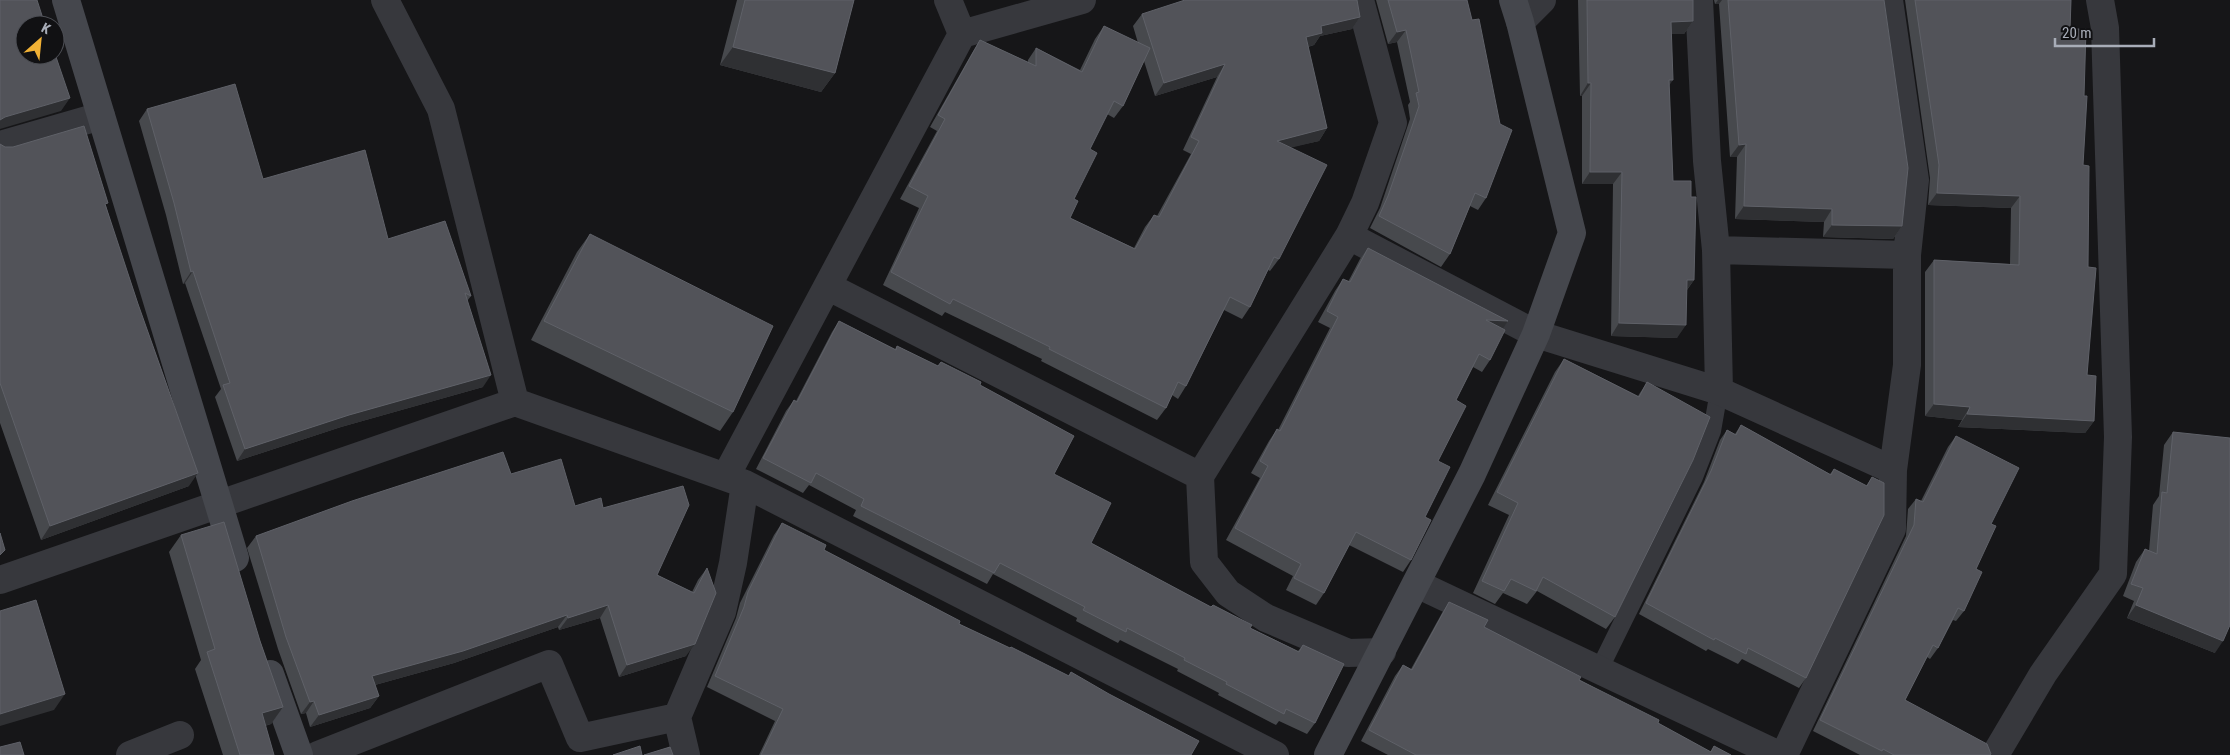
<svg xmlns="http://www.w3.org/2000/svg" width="2230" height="755" font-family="'Roboto Condensed',sans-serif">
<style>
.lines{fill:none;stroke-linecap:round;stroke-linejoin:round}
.lane{stroke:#37383d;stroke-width:18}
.street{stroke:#37383d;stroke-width:28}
.secondary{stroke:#45474d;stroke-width:28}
.wall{fill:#47494d;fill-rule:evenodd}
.shaded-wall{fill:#2f3033}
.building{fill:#525359;stroke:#5f6168}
</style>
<rect width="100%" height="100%" fill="#161618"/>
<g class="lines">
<!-- lane -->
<path class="lane" d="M1599 670 1694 477 1712 431 1719 391"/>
<!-- street -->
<path class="street" d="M385 0 441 109 515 402
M948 0 962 34
M1360 0 1393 123 1365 203 1349 236 1200 476 1204 562 1228 593 1266 618 1348 653 1382 652
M1699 0 1707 161 1716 250 1719 391
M1520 22 1542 0
M0 145 101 116
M1349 236 1536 334 1719 391 1893 470
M1716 250 1907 255
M829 287 1200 476
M726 476 962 34 1082 0
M0 580 515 402 745 484 1275 755
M1417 584 1779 755
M677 717 722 612 733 563 745 484
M130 755 180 735
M318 755 549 664 580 738 677 717 686 755
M1784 755 1892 529 1893 470 1907 365V255L1915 180 1889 0
M1995 755 2043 674 2113 574 2118 437 2105 28 2100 0"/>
<!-- secondary -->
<path class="secondary" d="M66 0 235 558
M270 674 299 755
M1328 755 1472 474 1536 334 1572 233 1520 22 1513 0"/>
</g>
<!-- wall -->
<path class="wall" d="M737 0H854L835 73 821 92 720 65Z
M1376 0H1467L1486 198 1478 210 1470 206 1450 254 1441 267 1370 228 1380 208 1410 119 1408 105 1410 102 1397 42 1388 44Z
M1578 0H1693V21L1684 34H1671L1669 86 1673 181 1691 197 1694 280 1687 290 1677 338 1611 336 1613 184H1582V96H1580Z
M1714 0H1884L1902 226 1893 239 1823 237 1824 222 1735 219 1737 157H1730L1719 4H1715Z
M1905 0H2071L2070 29 2084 96 2083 165 2088 267 2087 375 2094 421 2085 433 1958 427 1962 420 1925 416V272L1934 260 2010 264 2011 208 1928 205 1930 178Z
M1142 14 1360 17 1352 29 1320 36 1314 45 1308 47 1327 128 1319 141 1291 147 1279 259 1270 271 1268 270 1250 307 1242 319 1224 310 1186 386 1178 399 1172 395 1166 408 1157 420 1041 361 1042 359 945 312 942 316 883 285 919 208 900 199 937 131 930 127 972 53 980 40 1028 62V60L1036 48 1080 70 1095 39 1104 26 1138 43 1133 26ZM1144 61 1155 96 1217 77 1183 150 1191 154 1157 216 1154 215 1145 227 1134 248 1070 218 1074 199 1090 149 1107 114 1114 118 1123 106Z
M147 109 263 179 388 239 471 296 467 301 483 387 341 427 237 461 215 397 221 389 185 283 183 284 166 215 139 121Z
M0 144 106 206 189 486 41 540 0 423Z
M590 234 733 412 720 431 531 340 577 252Z
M1368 248 1508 321 1502 329 1490 360 1482 372 1473 367 1456 400 1438 461 1425 517 1411 560 1403 572 1349 545 1324 593 1316 605 1286 590 1293 576 1226 540 1260 478 1251 473 1269 441 1277 429 1278 430 1330 328 1318 322 1335 291 1343 279 1348 282 1360 259Z
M839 321 895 349 897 346 938 366 941 362 980 385 1054 474 1091 543 1250 628 1298 651 1303 645 1315 723 1307 734 1279 721 1276 725 1218 695 1219 693 1177 671 1178 669 1120 640 1118 643 1076 621 1077 618 993 574 987 584 853 516 856 510 809 485 803 493 756 469 786 411 794 400 796 401 832 332Z
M1564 359 1638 396 1647 382 1615 617 1606 629 1537 591 1527 604 1503 593 1495 604 1473 593 1509 515 1488 505 1555 372Z
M1741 425 1830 474 1834 469 1866 486 1872 477 1806 678 1799 688 1742 659 1738 664 1708 649 1706 651 1639 614 1704 482 1720 440 1727 430 1735 434Z
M2173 432 2215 653 2127 618 2134 601 2123 596 2136 562 2145 549 2149 551 2153 505 2159 496 2164 445Z
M1956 436 1991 524 1976 569 1964 611 1956 621 1953 620 1938 648 1930 659 1927 657 1905 700 1990 755H1860L1813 731 1906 536 1908 509 1916 499 1921 501 1948 447Z
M511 474 575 506 603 508 657 575 692 592 698 580 707 568 686 656 619 677 600 618 559 630 558 627 454 663 375 685 379 696 370 708 310 727 306 713 301 714 278 649 247 548 256 536Z
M782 523 824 550 959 624 1068 676 1071 672 1191 755H759L775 721 707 687 736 618 740 603 774 535Z
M181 535 260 641 283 707 271 724 265 726 274 755H223L195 669 201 660 169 552Z
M1449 602 1484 627 1658 723 1710 752 1714 746 1731 755H1388L1361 741 1395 676 1403 665 1411 669 1442 613Z"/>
<!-- shaded-wall -->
<path class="shaded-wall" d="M1718 0H1722L1719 4H1715Z
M1360 17 1352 29 1320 36 1314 45 1297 50 1306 37 1321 26Z
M1693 21 1684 34H1662L1671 22Z
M1406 30 1397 42 1388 44 1397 32Z
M733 47 835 73 821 92 720 65Z
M1225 64 1217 77 1155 96 1164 83Z
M1669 80H1673L1664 93Z
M1588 83H1591L1582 96H1580Z
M70 98 61 111 0 129V120L5 117Z
M1327 128 1319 141 1269 153 1277 141Z
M1746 144 1737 157H1730L1739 145Z
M1590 172H1622L1613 184H1582Z
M1937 193 2020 196 2011 208 1928 205Z
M1744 206 1832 209 1824 222 1735 219Z
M1832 225 1902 226 1893 239 1823 237Z
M193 271 185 283 183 284 191 272Z
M1687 280H1694L1685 292Z
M1486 320 1508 321 1500 333Z
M1619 323 1686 325 1677 338 1611 336Z
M491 375 483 387 341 427 237 461 245 449 349 415Z
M1934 404 1970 407 1962 420 1925 416Z
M1967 414 2094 421 2085 433 1958 427Z
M198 473 189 486 41 540 50 526Z
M608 605 600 618 559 630 568 618Z
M2136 605 2223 641 2215 653 2127 618Z
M567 615 558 627 454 663 364 688 372 676Z
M695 644 686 656 619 677 627 665Z
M65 694 54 710 0 726V714Z
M379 696 370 708 310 727 319 715Z
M314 701 306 713 301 714 310 702Z
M283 707 271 724 250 730 262 713Z"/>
<!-- building -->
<path class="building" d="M0 0H37L45 25H25V55H55V54L70 98 5 117 0 120Z
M745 0H854L835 73 733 47Z
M1185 0H1357L1360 17 1321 26 1322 33 1306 37 1327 128 1277 141 1327 165 1279 259 1274 257 1250 307 1230 297 1186 386 1178 382 1166 408 1049 349 1050 347 953 299 950 304 891 272 928 196 909 186 945 119 938 115 980 40 1036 66V48L1082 72 1104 26 1150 48 1123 106 1114 101 1090 149 1097 153 1074 199 1078 201 1070 218 1135 249 1154 215 1159 217 1199 141 1191 137 1225 64 1164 83 1142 14Z
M1388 0H1467L1472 20 1479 19 1500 124 1512 130 1486 198 1475 193 1450 254 1379 216 1388 196 1419 106 1416 93 1419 92 1406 30 1397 32Z
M1587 0H1693V21L1671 22 1673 80H1669L1673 181H1691V197H1696L1694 280H1687L1686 325 1619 323 1622 172H1590L1591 83H1588Z
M1728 0H1884L1908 168 1902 226 1832 225V209L1744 206 1746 144 1739 145Z
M1915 0H2071L2070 29H2086L2084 96H2087L2083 165 2089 166 2088 267 2096 268 2087 375 2096 376 2094 421 1967 414 1970 407 1934 404V260L2019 265 2020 196 1937 193 1939 165Z
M235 84 263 179 365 150 388 239 445 221 471 296 465 293 491 375 349 415 245 449 223 385 230 383 193 271 191 272 174 203 147 109Z
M84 126 108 203 105 204 138 304 198 473 50 526 0 383V144L5 147H13Z
M590 234 773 326 733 412 544 321Z
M1368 248 1508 321 1486 320 1505 330 1490 360 1479 354 1456 400 1466 406 1438 461 1450 467 1425 517 1431 520 1411 560 1356 532 1324 593 1294 578 1301 564 1235 528 1268 466 1260 461 1277 429 1280 431 1338 317 1327 311 1343 279 1350 282Z
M839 321 896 350 897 346 938 366 941 362 981 382 980 385 1074 436 1054 474 1111 503 1091 543 1211 607 1213 605 1252 625 1250 628 1299 652 1303 645 1344 664 1315 723 1286 709 1284 714 1226 684 1227 682 1184 660 1185 658 1127 628 1126 632 1083 610 1085 607 1000 563 994 573 861 506 864 499 816 473 811 483 763 458 794 400 797 402Z
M1564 359 1639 397 1647 382 1710 417 1693 460 1615 617 1543 577 1536 591 1511 579 1504 591 1482 581 1518 503 1497 492Z
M1741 425 1831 475 1834 469 1867 486 1872 477 1884 483V515L1806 678 1748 648 1746 654 1715 638 1714 640 1646 603 1711 471 1727 430 1736 435Z
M2173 432 2230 438V625L2223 641 2136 605 2143 588 2131 584 2145 549 2157 554 2162 492 2167 493Z
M1956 436 2019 468 1991 524 1996 526 1976 569 1982 572 1964 611 1958 608 1938 648 1933 645 1905 700 1987 744 1991 754 1990 755H1894L1883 749 1882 751 1820 720 1914 525 1916 499 1923 502Z
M503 452 511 474 561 459 575 506 601 498 603 508 683 486 689 505 657 575 694 593 707 568 716 593 695 644 627 665 608 605 568 618 567 615 463 651 372 676 379 696 319 715 314 701 310 702 286 637 256 536 352 501Z
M224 522 260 641 283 707 262 713 274 755H240L207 652 215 649 181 535Z
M782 523 826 545 824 550 960 621 959 624 1010 648 1011 647 1069 676 1071 672 1109 694 1199 741 1191 755H761L783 709 715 676 744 607 748 592Z
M0 533 5 550 0 555Z
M36 600 65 694 0 714V611Z
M1449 602 1488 620 1484 627 1581 677 1579 680 1659 720 1658 723 1711 752 1714 746 1731 755H1416L1369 730 1403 665 1412 670Z
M20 742 24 755H0V747Z
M640 746 642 755H613Z
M670 747 673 755H644Z"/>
<!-- north arrow -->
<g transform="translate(40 40) rotate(27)"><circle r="24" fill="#111113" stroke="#4d4f55"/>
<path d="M0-4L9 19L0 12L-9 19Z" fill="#f1b135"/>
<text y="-8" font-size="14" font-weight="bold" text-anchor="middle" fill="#a8adb8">K</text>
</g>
<!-- scale -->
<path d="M2055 38v8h99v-8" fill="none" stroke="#a8adb8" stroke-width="2.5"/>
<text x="2062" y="38" font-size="15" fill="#a8adb8" stroke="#111113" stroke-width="4" paint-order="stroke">20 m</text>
</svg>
